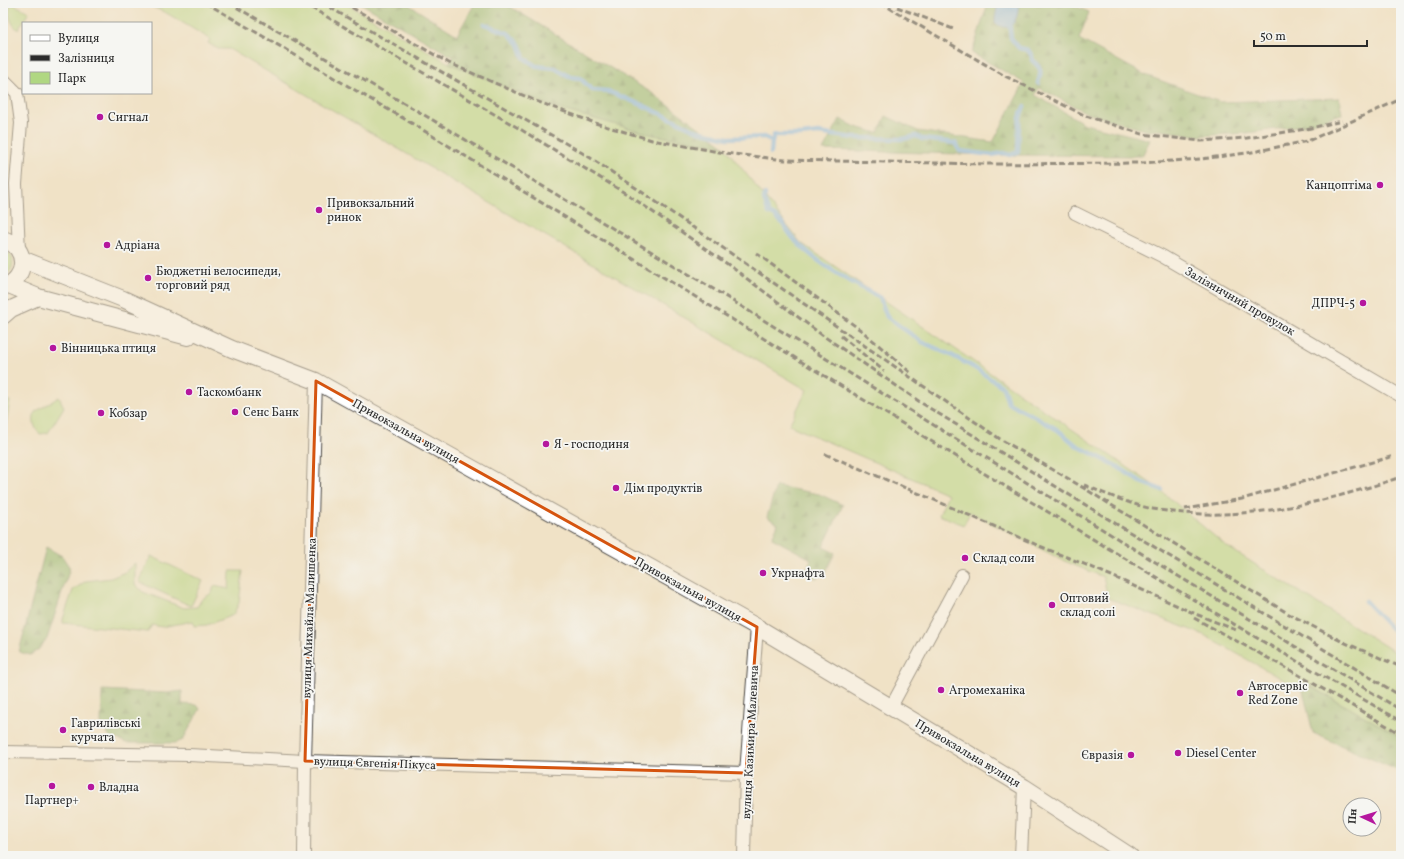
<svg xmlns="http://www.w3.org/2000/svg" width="1404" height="859" font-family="Vollkorn,serif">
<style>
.green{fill:#b0d782;stroke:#6e8156}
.forest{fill:url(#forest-firs);stroke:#5c724e}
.water{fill:#78b3e9;stroke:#526f8a}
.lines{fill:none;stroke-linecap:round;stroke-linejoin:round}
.stream{stroke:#78b3e9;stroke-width:4.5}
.street-casing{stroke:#494642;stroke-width:14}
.secondary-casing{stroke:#494642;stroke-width:18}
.street{stroke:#fff;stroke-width:12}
.secondary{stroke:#fff;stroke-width:16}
.rail{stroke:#2b2b2b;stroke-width:3;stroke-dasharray:6 3;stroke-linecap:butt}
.marked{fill:none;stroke:#d5540f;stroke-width:3;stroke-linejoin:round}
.poi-dot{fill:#b5179e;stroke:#f6f6f2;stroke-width:1.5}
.labels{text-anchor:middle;stroke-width:3.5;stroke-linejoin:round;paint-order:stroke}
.poi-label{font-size:12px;fill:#2b2b2b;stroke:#f6f6f2;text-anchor:start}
.street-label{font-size:12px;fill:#2b2b2b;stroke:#f6f6f2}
</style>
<defs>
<pattern id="forest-firs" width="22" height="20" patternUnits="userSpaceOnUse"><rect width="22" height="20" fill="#8cb870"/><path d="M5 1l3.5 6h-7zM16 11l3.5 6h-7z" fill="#73965c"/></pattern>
</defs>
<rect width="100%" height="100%" fill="#f6f6f2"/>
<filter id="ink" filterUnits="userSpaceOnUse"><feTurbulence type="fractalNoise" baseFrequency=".025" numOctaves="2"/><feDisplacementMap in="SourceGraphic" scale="8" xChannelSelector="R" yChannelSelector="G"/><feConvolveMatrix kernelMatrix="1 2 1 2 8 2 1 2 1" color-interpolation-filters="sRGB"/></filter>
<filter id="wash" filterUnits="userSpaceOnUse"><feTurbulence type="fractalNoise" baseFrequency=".012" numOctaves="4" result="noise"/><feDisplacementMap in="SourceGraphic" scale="16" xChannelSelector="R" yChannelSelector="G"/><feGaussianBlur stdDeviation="0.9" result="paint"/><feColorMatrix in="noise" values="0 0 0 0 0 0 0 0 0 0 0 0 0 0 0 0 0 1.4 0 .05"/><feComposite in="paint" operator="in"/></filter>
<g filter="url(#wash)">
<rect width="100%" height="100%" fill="#f0e2c6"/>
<!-- green -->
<path class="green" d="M11 3 29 12 18 30C10 23 7 13 11 3Z
M144 3H345L449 63 555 108 654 135 724 146 801 243 1159 489 1226 546 1401 656V737L1309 685 1303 691 1204 635 1108 598 1103 577 1062 560 970 512 964 525 939 515 948 494 789 425 807 390 229 49H218L208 43 210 39 168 14Z
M3 248C16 255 16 271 3 277Z
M59 397 64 407 48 433 40 434C34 428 32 421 35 412Z
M3 400 10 401 3 441Z
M151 556 203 581 191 606 139 582Z
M135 563V584L143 592 184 608 197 607 202 599 212 593 214 586 229 589 230 571H243L239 603 233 615 207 625 194 626 193 621 162 627 152 625 148 632 63 623V619L73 590 86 581 111 578 125 572Z"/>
<!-- forest -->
<path class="forest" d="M360 3H406L457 35 475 3H504L652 93 724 146 654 135 555 108 449 63 453 57Z
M988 3H1068L1089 12 1079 39 1145 75 1220 102 1339 98 1342 114 1305 125 1247 133 1199 136 1158 130 1148 131 1087 113 1039 88 1035 95 1085 124 1150 140 1142 156 992 155 823 150 840 119 856 127 878 133 886 116 918 131 993 142 1024 83 972 53Z
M776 486 819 494 843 505 823 547 835 553 825 573 816 578 805 573 811 559 772 538 778 524 767 517Z
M46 547 62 556 70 568 47 639 38 650 30 655 19 652Z
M1308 685 1401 737V772L1313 733 1303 691Z
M102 690 167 693 182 691V704L197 705 200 709 183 740 176 743H126L117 739H111L101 723Z"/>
<!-- water -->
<path class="water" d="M998 3H1018C1020 17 1011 36 995 23V18Z"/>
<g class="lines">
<!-- stream -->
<path class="stream" d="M1009 21 1011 38 1019 48 1028 50 1032 56V60C1042 69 1042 70 1038 83
M484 24 508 33 519 44 524 58 536 66 555 68 570 77 580 78 592 90 607 91 642 105 698 131 728 138 765 137 772 142
M771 153 772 142 774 135H801L818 133 854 138 903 139 916 136 922 139 955 143 960 151 992 155 1003 153 1010 155 1018 152C1019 138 1017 120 1024 107
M765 194 764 200 769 213C782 218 786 230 794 239 818 265 850 281 880 298L887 317 922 342 951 355 973 367 1003 387 1008 403 1034 416 1058 430 1076 445 1118 467 1141 482 1162 490
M1365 601 1393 631 1401 634"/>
</g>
</g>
<g filter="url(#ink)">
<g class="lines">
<!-- street casing -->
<g class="street-casing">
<path id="street" d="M3 79 17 93 21 123 16 184 19 251
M1075 213 1162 256 1401 396
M891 707 962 575
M3 752 189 755 305 761 746 773
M304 856 305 761 316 381
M744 856 746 773 757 627
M1021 856 1024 787"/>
</g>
<!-- secondary casing -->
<g class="secondary-casing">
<path id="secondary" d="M3 239C29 247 28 279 3 287
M22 259 123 299 232 349 316 381 757 627 1024 787 1130 856
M9 285 38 297 188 337
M3 316 11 309 38 297"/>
</g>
<!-- street -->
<use href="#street" class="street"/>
<!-- secondary -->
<use href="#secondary" class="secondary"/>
<!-- rail -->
<path class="rail" d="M206 3 413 124 980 471 1262 641 1401 721
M229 3 421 113 710 287 1178 576 1401 710
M303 3 520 129 630 196 726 263 822 335 923 404 1113 522 1401 696
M322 3 586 155 636 188 1000 439 1064 476 1289 614 1341 641 1401 667
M344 3 449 63 536 101 595 123 652 140 725 153 785 160 988 164 1142 163 1201 159 1247 153 1308 141 1401 99
M881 3 1005 76 1086 116 1142 134 1200 141 1247 138 1306 129 1342 121
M897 7 953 29
M756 253 862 331 911 373
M841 336 884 371
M825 454 939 502 1037 545 1096 569 1198 615 1236 630
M1084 485C1106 494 1129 504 1153 509 1239 524 1320 504 1401 477
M1185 509 1242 499 1394 456
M1194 618 1290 670 1401 734"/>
</g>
</g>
<!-- marked area -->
<path d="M0 0H1404V859H0ZM316 381 757 627 746 773 305 761Z" fill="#f0e2c6" fill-opacity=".55" fill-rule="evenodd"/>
<path class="marked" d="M316 381 757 627 746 773 305 761Z"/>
<!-- markers -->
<g class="poi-dot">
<circle cx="100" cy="117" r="4"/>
<circle cx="1380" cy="185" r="4"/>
<circle cx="319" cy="210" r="4"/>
<circle cx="107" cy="245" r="4"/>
<circle cx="148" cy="278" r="4"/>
<circle cx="1363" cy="303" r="4"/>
<circle cx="53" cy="348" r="4"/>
<circle cx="189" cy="392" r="4"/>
<circle cx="235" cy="412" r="4"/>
<circle cx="101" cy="413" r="4"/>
<circle cx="546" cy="444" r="4"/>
<circle cx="616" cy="488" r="4"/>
<circle cx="965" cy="558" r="4"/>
<circle cx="763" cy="573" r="4"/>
<circle cx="1052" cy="605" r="4"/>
<circle cx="941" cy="690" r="4"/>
<circle cx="1240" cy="693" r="4"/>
<circle cx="63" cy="730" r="4"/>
<circle cx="1178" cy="753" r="4"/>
<circle cx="1131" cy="755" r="4"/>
<circle cx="52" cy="786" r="4"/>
<circle cx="91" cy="787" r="4"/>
</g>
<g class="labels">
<!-- poi labels -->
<g class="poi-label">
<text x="108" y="121">Сигнал</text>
<text x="1372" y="189" text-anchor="end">Канцоптіма</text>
<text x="327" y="207">Привокзальний<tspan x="327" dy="14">ринок</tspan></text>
<text x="115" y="249">Адріана</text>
<text x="156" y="275">Бюджетні велосипеди,<tspan x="156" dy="14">торговий ряд</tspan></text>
<text x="1355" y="307" text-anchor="end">ДПРЧ-5</text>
<text x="61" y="352">Вінницька птиця</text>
<text x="197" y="396">Таскомбанк</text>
<text x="243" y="416">Сенс Банк</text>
<text x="109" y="417">Кобзар</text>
<text x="554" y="448">Я - господиня</text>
<text x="624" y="492">Дім продуктів</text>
<text x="973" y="562">Склад соли</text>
<text x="771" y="577">Укрнафта</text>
<text x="1060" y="602">Оптовий<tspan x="1060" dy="14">склад солі</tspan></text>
<text x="1248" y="690">Автосервіс<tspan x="1248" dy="14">Red Zone</tspan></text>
<text x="949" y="694">Агромеханіка</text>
<text x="71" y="727">Гаврилівські<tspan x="71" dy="14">курчата</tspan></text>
<text x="1186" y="757">Diesel Center</text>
<text x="1123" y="759" text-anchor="end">Євразія</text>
<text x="99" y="791">Владна</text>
<text x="52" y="804" text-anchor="middle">Партнер+</text>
</g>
<!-- street labels -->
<g class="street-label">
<text transform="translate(1240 301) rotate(30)" y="4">Залізничний провулок</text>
<text transform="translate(406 431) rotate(29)" y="4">Привокзальна вулиця</text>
<text transform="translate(688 589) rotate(29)" y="4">Привокзальна вулиця</text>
<text transform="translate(309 618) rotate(-88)" y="4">вулиця Михайла Малишенка</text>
<text transform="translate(750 742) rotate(-87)" y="4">вулиця Казимира Малевича</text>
<text transform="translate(968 753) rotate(31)" y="4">Привокзальна вулиця</text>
<text transform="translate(375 763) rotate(2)" y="4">вулиця Євгенія Пікуса</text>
</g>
</g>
<!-- margin -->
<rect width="1404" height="859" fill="none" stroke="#f6f6f2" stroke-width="16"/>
<!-- legend -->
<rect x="22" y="22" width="130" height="72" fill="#f6f6f2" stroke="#a5a5a2"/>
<rect x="30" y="35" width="20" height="6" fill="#ffffff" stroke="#a5a5a2"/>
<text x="58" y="42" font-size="12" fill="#2b2b2b">Вулиця</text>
<rect x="30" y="55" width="20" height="6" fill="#2b2b2b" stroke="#a5a5a2"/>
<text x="58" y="62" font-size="12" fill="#2b2b2b">Залізниця</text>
<rect x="30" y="72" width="20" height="12" fill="#b0d782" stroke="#a5a5a2"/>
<text x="58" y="82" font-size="12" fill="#2b2b2b">Парк</text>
<!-- north arrow -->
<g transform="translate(1362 817) rotate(274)"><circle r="19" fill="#f6f6f2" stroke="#a5a5a2"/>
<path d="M0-3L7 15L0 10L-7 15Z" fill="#b5179e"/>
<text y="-6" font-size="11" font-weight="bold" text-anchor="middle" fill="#2b2b2b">Пн</text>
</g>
<!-- scale -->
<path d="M1254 40v6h113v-6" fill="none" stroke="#2b2b2b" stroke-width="2"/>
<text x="1260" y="40" font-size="12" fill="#2b2b2b" stroke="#f6f6f2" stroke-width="3" paint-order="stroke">50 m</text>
</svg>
